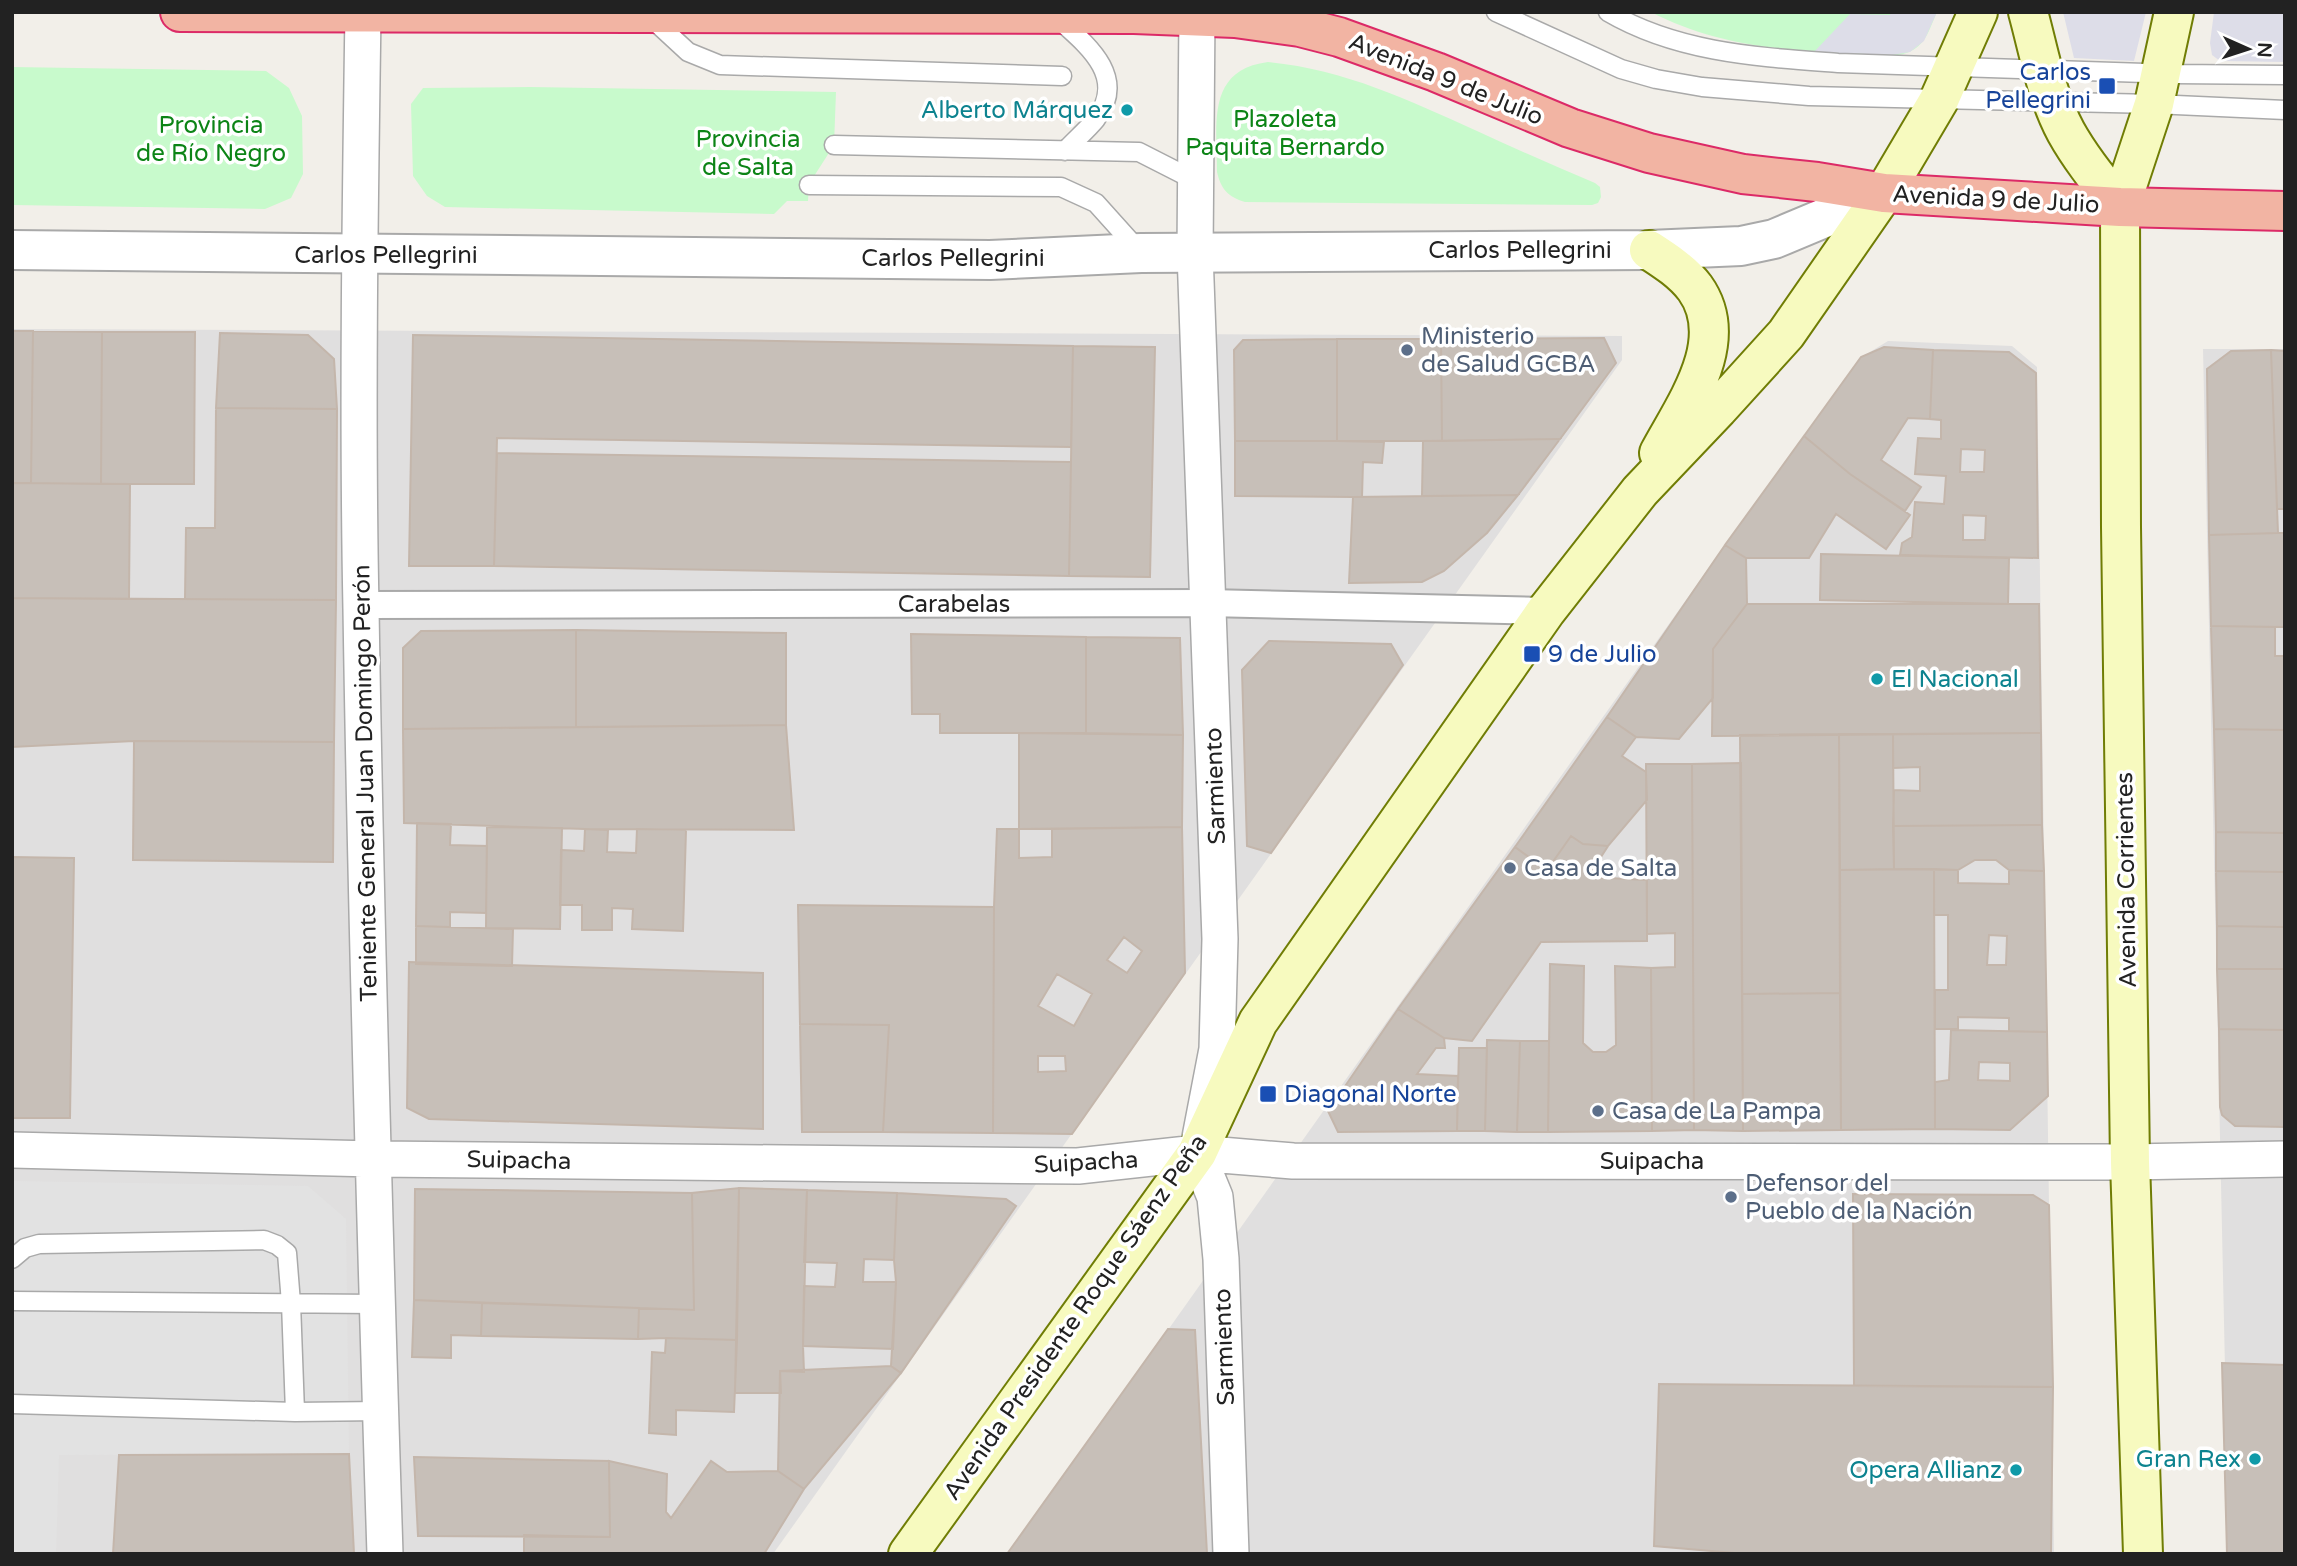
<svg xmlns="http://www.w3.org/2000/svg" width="2297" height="1566" font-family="'Varela Round',sans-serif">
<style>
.residential{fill:#e0dfdf}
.park{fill:#c8facc}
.parking{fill:#e2e2e2}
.plaza{fill:#dddde8}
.building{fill:#c7bfb8;stroke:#c4b6ab;stroke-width:2;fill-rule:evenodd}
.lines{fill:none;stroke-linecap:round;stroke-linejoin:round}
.service-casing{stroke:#a9a9a9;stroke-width:21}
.pedestrian-casing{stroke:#a9a9a9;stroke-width:30}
.minor-casing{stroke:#a9a9a9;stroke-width:38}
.tertiary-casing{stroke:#a9a9a9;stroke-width:42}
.secondary-casing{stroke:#707d05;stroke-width:42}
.trunk-casing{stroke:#dc2a67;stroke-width:42}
.service{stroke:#fff;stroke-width:18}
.pedestrian{stroke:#fff;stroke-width:26}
.minor{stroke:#fff;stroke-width:35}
.tertiary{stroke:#fff;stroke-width:38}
.secondary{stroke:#f7fabf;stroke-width:38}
.trunk{stroke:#f2b4a3;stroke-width:38}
.transit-dot{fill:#1a4fb4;stroke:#fff;stroke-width:2.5}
.culture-dot{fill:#0f9aa8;stroke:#fff;stroke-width:2.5}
.service-dot{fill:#5c6f8a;stroke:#fff;stroke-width:2.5}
.labels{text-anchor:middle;stroke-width:7;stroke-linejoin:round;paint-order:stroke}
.transit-label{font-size:24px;fill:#164399;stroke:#fff;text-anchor:start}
.street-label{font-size:24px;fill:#222;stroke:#fff}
.culture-label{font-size:24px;fill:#0d838f;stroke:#fff;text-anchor:end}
.park-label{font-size:24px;fill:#0c8416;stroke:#fff}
.service-label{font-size:24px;fill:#4e5e75;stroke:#fff;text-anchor:start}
</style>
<rect width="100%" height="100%" fill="#f2efe9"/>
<!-- residential -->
<path class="residential" d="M12 329 1622 336V360L773 1554H12Z
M1888 341 2012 346 2037 367 2054 1554H1009L1725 545 1865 355Z
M2203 349H2285V1554H2229Z"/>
<!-- park -->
<path class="park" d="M1651 12H1937C1930 27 1927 43 1911 51 1896 59 1874 55 1858 54 1786 51 1716 46 1651 12Z
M1268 62C1343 69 1409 100 1477 131 1516 149 1555 166 1595 183L1600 187 1601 197 1598 203 1592 205 1245 202C1228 197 1221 189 1217 172 1217 124 1206 70 1268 62Z
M12 67 266 71 289 88 302 116 303 174 291 198 265 209 12 205Z
M530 87 836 92 834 145 809 184 808 201H787L774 214 445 207 427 196 413 176 411 104 423 88Z"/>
<!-- parking -->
<path class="parking" d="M12 1181 308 1186 346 1219 349 1454 59 1455 56 1554H12Z"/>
<!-- plaza -->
<path class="plaza" d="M1891 12H1937L1924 41 1910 52 1892 55 1814 52 1850 14 1890 15Z
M2063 12H2146L2134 61 2074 58Z
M2214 12H2285V62L2220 61 2212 55 2210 43Z"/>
<!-- building -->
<path class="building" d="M12 331H33L31 483H12Z
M33 331 102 332 101 484 31 483Z
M102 332H195L194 484H101Z
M220 333 308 335 334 359 337 409 216 408Z
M413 335 1073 346 1071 447 497 438 494 566H409Z
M1604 338 1616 363 1560 439 1442 441 1441 339Z
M1337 339V441H1235L1234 350 1243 340Z
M1337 339H1441L1442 441H1337Z
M1073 346 1155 347 1150 577 1069 576Z
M1884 347 1933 350 1930 419 1908 418 1881 460 1921 487 1905 511 1850 474 1804 436 1861 357Z
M1933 350 2009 352 2036 373 2038 558 1900 555 1902 543 1912 537 1915 502 1944 504 1946 476 1915 474 1918 438 1941 439V420L1930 419ZM1961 449 1985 450 1984 472H1960ZM1963 515 1986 516 1985 540H1963Z
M2271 350 2278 533 2209 535 2207 369 2231 351Z
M2271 350 2285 351V509H2277Z
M216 408 337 409 336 600 185 599 186 528H215Z
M1804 436 1850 474 1910 515 1886 549 1836 514 1809 558H1746L1725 545Z
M1560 439 1518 495 1422 496 1423 441Z
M1235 441H1337L1384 442 1382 463 1363 462 1362 497H1353L1235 496Z
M497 453 1071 462 1069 576 494 566Z
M12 483 130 484 129 599 12 598Z
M1518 495 1487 533 1444 571 1422 582 1349 583 1353 497Z
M2278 533H2285V627L2211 626 2209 535Z
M1725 545 1746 558 1747 604 1713 649V698L1679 739 1636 737 1607 717Z
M1821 554 2009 558 2008 604 1820 600Z
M12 598 336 600 334 742 134 741 12 747Z
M1747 604H2039L2041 733 1712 736 1713 649Z
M2211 626 2275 627V656H2285V730L2214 729Z
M576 630V727L403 729V648L421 631Z
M576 630 786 633V725L576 727Z
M911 634 1086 637V733H940V714H912Z
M1086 637 1180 638 1183 735 1086 733Z
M1269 641 1391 644 1403 665 1271 853 1247 846 1242 670Z
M1607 717 1636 737 1622 756 1646 772 1647 800 1608 846 1583 844 1571 836 1547 870 1515 847Z
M786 725 794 830 585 829 404 823 403 729Z
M2214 729 2285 730V833L2216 832Z
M1019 733 1183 735 1182 827 1019 829Z
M2041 733 2042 825 1893 826 1894 790 1920 791V767L1893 768V734Z
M1839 734 1840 993 1742 994 1740 735Z
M1839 734H1893L1894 869 1840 870Z
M134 741 334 742 333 862 133 860Z
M1741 763 1743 1131 1694 1130 1692 764Z
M1646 764H1692L1694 1130 1652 1131 1651 968 1675 967V933L1647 934Z
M417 823 451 824 450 845 487 846 486 913 450 912V927L416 926Z
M2042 825 2044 871 2009 870 1996 860H1975L1958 870 1894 869 1893 826Z
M487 827 562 828 560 929 486 928Z
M1182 827 1185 973 1072 1134 993 1133 994 907 997 829H1019V858L1052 857V829ZM1124 937 1142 951 1127 973 1107 960ZM1057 974 1092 994 1074 1026 1038 1006ZM1038 1056H1065L1066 1071 1038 1072Z
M585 829 608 830 607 852 636 853 637 829 686 830 683 931 632 929 633 909 612 908V930H582V905H560L561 850 584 851Z
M2216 832 2285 833V872L2216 871Z
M1571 836 1583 844 1608 846 1588 877 1647 880V941L1541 942 1472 1041 1444 1038 1398 1009 1515 847 1547 870Z
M12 857 74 858 70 1118H12Z
M1934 869 1958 870V883L2009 884V870L2044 871 2047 1032 2009 1031V1018L1958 1017V1029H1935V990H1948V915H1934ZM1989 935 2007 936 2006 965H1987Z
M1934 869 1935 1129 1841 1130 1840 870Z
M2216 871 2285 872V927L2217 926Z
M798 905 994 907 993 1133 883 1132 889 1025 800 1024Z
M416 926 513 929 512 966 416 964Z
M2217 926 2285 927V969H2217Z
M409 962 763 973V1129L429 1119 407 1108Z
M1550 964 1584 966 1583 1043 1593 1052H1606L1616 1045 1615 966 1651 968 1652 1131 1548 1132Z
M2217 969H2285V1030L2219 1029Z
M1840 993 1841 1130 1743 1131 1742 994Z
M1398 1009 1444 1038 1445 1048H1436L1417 1074 1458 1076 1457 1131 1338 1132 1328 1111Z
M800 1024 889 1025 883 1132H802Z
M2219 1029 2285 1030V1127L2235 1126 2222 1115 2220 1107Z
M1951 1030 2047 1032 2048 1096 2010 1130 1935 1129V1082L1949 1080ZM1979 1062 2010 1063V1081L1978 1080Z
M1487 1040 1520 1041 1517 1132 1485 1131Z
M1520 1041H1549L1548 1132H1517Z
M1459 1048H1487L1485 1131H1457Z
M739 1188 807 1190 803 1346 804 1372 780 1371 781 1393H735Z
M739 1188 737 1340 666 1338 638 1339 639 1308 694 1310 692 1193Z
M415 1189 692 1193 694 1310 414 1300Z
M807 1190 897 1193 894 1260 864 1259 863 1282H896L893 1349 803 1346 804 1286 835 1287 837 1263 804 1262Z
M897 1193 1006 1199 1016 1206 901 1373 891 1366 896 1282 894 1260Z
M1853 1194 2033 1195 2049 1205 2053 1387 1854 1386Z
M414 1300 482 1303 481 1336 451 1335V1358L412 1357Z
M482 1303 639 1308 638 1339 481 1336Z
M1168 1329 1195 1330 1207 1554H1007Z
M666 1338 737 1340 734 1412 676 1410V1435L649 1433 652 1352 665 1353Z
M2222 1363 2285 1365V1554H2227Z
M891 1366 901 1373 804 1489 778 1471 780 1371Z
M1659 1384 2053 1387 2051 1554H1746L1654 1546Z
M349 1454 354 1554H113L119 1455Z
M414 1457 609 1461 610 1537 418 1536Z
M609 1461 667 1474 666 1512 671 1518 711 1461 727 1472 778 1471 804 1489 764 1554H524V1535L610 1537Z"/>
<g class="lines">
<!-- service casing -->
<g class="service-casing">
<path id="service" d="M1496 12 1621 69 1656 79 1702 87 1809 96 2154 104 2285 110
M1608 12C1678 53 1759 57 1838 63L2175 74 2285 75
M649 16 688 52 720 65 1062 76
M1057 18C1086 44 1128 76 1096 119 1087 130 1075 140 1065 151
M834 145 1139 152 1194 180
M809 185 1061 187 1096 203 1140 252
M12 1259 25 1248 39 1244 264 1240 277 1245 287 1253 291 1303 295 1412 12 1404
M12 1301 377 1304
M295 1412 381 1411"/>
</g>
<!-- pedestrian casing -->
<g class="pedestrian-casing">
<path id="pedestrian" d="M361 605 1208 603 1546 611"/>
</g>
<!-- minor casing -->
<g class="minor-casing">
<path id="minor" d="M363 12C360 211 357 410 361 609 366 924 375 1239 385 1554
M1197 12 1195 253 1220 939 1217 1049 1197 1153 1215 1197 1221 1259 1231 1554
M12 1150 373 1159 1078 1166 1197 1153 1293 1161 2130 1162 2285 1159"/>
</g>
<!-- tertiary casing -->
<g class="tertiary-casing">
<path id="tertiary" d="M12 250 990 260 1141 253 1649 250 1741 246 1774 239 1884 193"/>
</g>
<!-- secondary casing -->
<g class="secondary-casing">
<path id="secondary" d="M2028 12C2039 52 2046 95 2066 132 2081 159 2101 183 2120 207
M1649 250C1666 261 1683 272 1695 288 1733 341 1684 406 1659 453
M908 1554 1197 1153 1258 1022 1546 611 1640 491 1718 409 1786 334 1884 193 1939 100 1978 12
M2143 1554 2130 1162 2121 527 2120 207 2154 104 2174 12"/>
</g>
<!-- trunk casing -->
<g class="trunk-casing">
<path id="trunk" d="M180 12 1134 14 1235 18 1300 27 1339 37 1436 72 1570 128 1649 153 1743 174 1817 182 1884 193 2120 207 2285 211"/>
</g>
<!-- service -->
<use href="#service" class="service"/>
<!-- pedestrian -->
<use href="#pedestrian" class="pedestrian"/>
<!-- minor -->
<use href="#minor" class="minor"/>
<!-- tertiary -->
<use href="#tertiary" class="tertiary"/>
<!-- secondary -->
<use href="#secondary" class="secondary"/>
<!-- trunk -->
<use href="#trunk" class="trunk"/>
</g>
<!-- markers -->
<g class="transit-dot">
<rect x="2098" y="77" width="18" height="18" rx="3.5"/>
<rect x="1523" y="645" width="18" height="18" rx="3.5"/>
<rect x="1259" y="1085" width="18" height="18" rx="3.5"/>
</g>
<g class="culture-dot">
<circle cx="1127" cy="110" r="7"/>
<circle cx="1877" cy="679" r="7"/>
<circle cx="2255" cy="1459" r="7"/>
<circle cx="2016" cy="1470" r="7"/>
</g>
<g class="service-dot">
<circle cx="1407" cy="350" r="7"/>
<circle cx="1510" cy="868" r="7"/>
<circle cx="1598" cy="1111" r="7"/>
<circle cx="1731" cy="1197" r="7"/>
</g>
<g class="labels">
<!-- transit labels -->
<g class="transit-label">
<text x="2091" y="80" text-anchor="end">Carlos<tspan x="2091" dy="28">Pellegrini</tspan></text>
<text x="1548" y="662">9 de Julio</text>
<text x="1284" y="1102">Diagonal Norte</text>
</g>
<!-- street labels -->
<g class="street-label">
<text transform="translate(1446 79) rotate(22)" y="8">Avenida 9 de Julio</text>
<text transform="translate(1996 199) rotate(3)" y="8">Avenida 9 de Julio</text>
<text x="1520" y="258">Carlos Pellegrini</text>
<text x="386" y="263">Carlos Pellegrini</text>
<text x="953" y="266">Carlos Pellegrini</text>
<text x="954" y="612">Carabelas</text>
<text transform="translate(365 783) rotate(-91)" y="8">Teniente General Juan Domingo Perón</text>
<text transform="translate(1215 786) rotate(-92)" y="8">Sarmiento</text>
<text transform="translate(2126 880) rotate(-91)" y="8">Avenida Corrientes</text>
<text transform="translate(519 1160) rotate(1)" y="8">Suipacha</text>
<text x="1652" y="1169">Suipacha</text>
<text transform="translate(1086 1162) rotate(-3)" y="8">Suipacha</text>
<text transform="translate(1075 1317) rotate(-55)" y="8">Avenida Presidente Roque Sáenz Peña</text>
<text transform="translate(1224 1347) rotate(-92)" y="8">Sarmiento</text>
</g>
<!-- culture labels -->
<g class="culture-label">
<text x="1113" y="118">Alberto Márquez</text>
<text x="1891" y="687" text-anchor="start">El Nacional</text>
<text x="2241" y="1467">Gran Rex</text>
<text x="2002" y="1478">Opera Allianz</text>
</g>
<!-- park labels -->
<g class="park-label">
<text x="1285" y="127">Plazoleta<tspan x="1285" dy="28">Paquita Bernardo</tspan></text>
<text x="211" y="133">Provincia<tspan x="211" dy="28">de Río Negro</tspan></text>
<text x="748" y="147">Provincia<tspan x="748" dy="28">de Salta</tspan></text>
</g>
<!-- service labels -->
<g class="service-label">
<text x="1421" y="344">Ministerio<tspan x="1421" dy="28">de Salud GCBA</tspan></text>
<text x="1524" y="876">Casa de Salta</text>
<text x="1612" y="1119">Casa de La Pampa</text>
<text x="1745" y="1191">Defensor del<tspan x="1745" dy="28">Pueblo de la Nación</tspan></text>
</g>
</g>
<!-- border -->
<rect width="2297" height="1566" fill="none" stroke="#222222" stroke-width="28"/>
<!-- north arrow -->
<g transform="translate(2248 49) rotate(93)" stroke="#ffffff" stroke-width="5" paint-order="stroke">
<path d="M0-5L12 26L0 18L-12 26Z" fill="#222222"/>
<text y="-10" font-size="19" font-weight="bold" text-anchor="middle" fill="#222222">N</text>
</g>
</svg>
